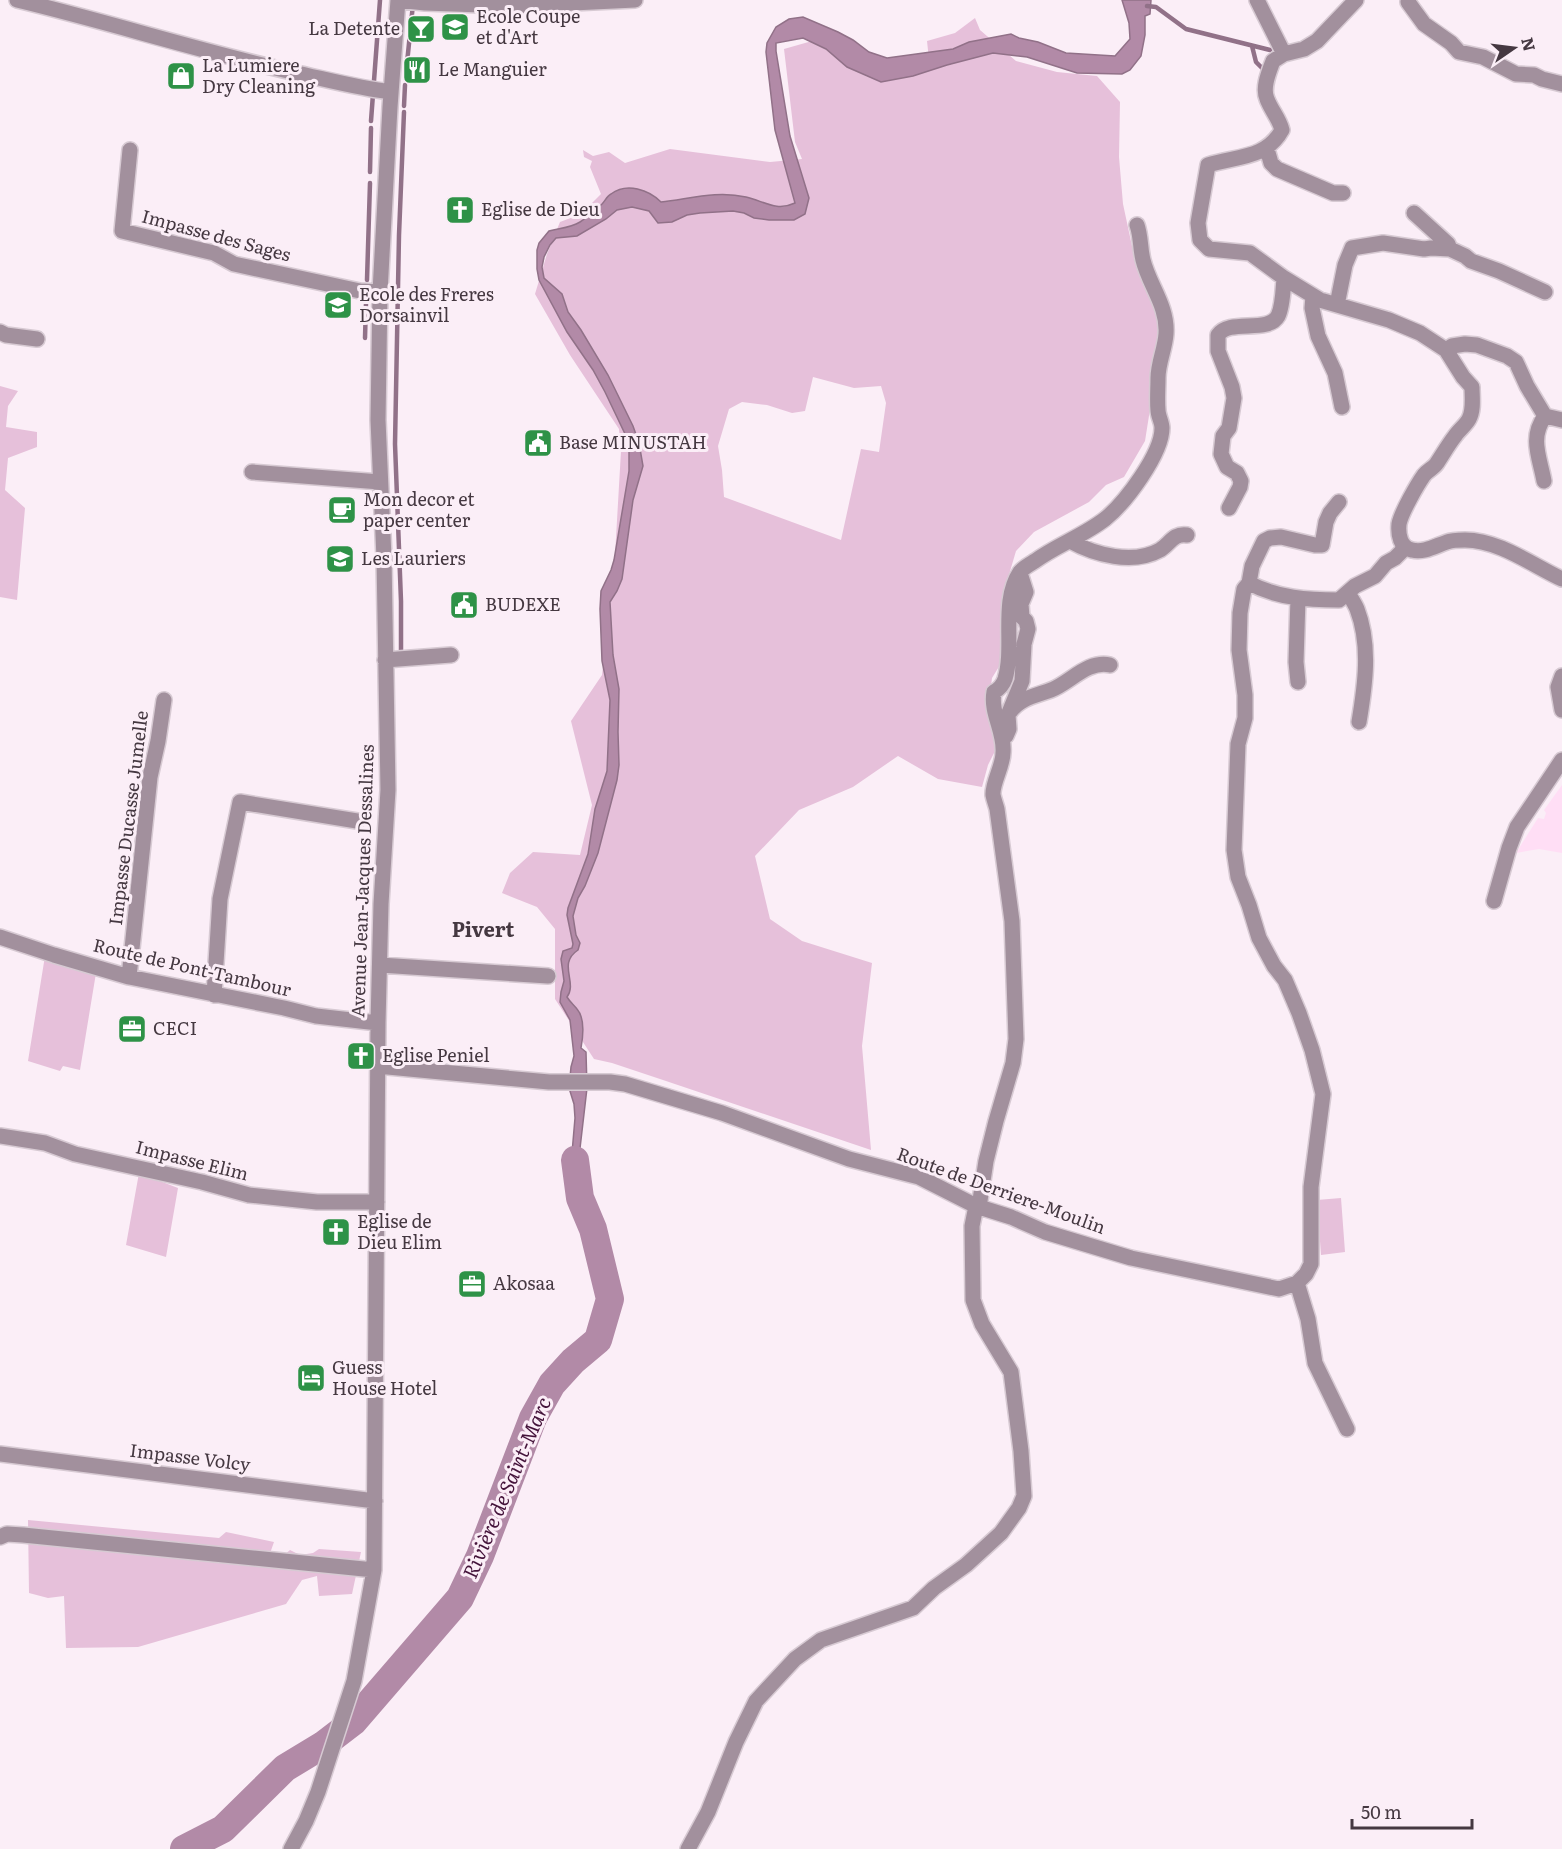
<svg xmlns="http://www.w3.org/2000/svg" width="1562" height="1849" font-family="Literata,serif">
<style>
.built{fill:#ffdef5}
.green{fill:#e6c0da;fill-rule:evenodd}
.water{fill:#b28aa7;stroke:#917188;stroke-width:1.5}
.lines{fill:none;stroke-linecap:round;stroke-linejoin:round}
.stream{stroke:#917188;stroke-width:4.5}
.river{stroke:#b28aa7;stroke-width:28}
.minor-casing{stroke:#d7cad3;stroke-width:18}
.minor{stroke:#a2909d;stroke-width:15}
.labels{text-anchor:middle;stroke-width:6;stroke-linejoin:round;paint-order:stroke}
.poi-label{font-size:18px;fill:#453841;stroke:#fbeef7;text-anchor:start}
.street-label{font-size:18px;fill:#453841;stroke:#fbeef7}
.neighbourhood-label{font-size:20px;font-weight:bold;fill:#453841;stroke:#fbeef7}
.water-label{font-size:20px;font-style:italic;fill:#44133a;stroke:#fbeef7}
</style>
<rect width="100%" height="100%" fill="#fbeef7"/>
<!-- built -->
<path class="built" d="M1562 785V853L1539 849 1516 853 1538 818 1544 819 1546 813 1544 810Z"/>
<!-- green -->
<path class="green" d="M975 18 980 30 1016 61 1057 72 1097 76 1120 102 1119 157 1123 204 1132 246 1160 318 1151 403 1145 441 1124 477 1106 485 1089 502 1034 532 1016 551 1003 595 1000 631V665L992 678 988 709 997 747 988 765 982 787 938 779 898 756 853 787 799 810 755 856 770 919 802 941 872 963 862 1046 871 1150 663 1080 612 1063 594 1059 555 999V929L537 907 502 893 510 873 533 852 580 855 592 805 571 721 602 675 615 555 621 451 619 429 570 355 535 294 547 254 560 222 581 214 601 194 590 167 592 161 584 157 583 150 593 156 609 152 625 163 670 149 770 162 802 159 795 142 784 49 812 41 930 69 927 41 955 33ZM813 377 854 388 881 386 886 403 879 452 861 449 841 540 724 497 722 470 718 446 729 409 742 402 767 405 792 413 805 411Z
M0 386 18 391 8 406 6 427 37 432V447L8 458 5 490 25 508 17 600 0 597Z
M45 956 96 973 80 1070 63 1066 60 1071 28 1061Z
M139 1173 178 1188 166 1257 126 1245Z
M1341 1198 1345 1252 1321 1255 1317 1200Z
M28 1520 219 1538 226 1532 274 1542 268 1559 277 1561 290 1550 300 1555 313 1553 319 1549 361 1552 352 1594 319 1596 317 1576 302 1580 286 1604 138 1647 66 1648 64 1596 48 1598 29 1593Z"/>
<!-- water -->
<path class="water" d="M1122 0H1151L1150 14 1145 16V35L1141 56 1130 70 1122 74 1077 73 1027 57 993 53 947 65 913 76 881 82 847 67 826 49 803 38 776 43V51L790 136 809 198 805 214 794 220H769L754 218 744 213 733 211 700 213 687 215 672 222 658 223 649 211 632 207 617 210 606 219 577 236 556 238 550 245 544 257 542 267 544 278 562 294 568 312 581 330 608 375 633 426 639 443 643 466 633 500 622 579 617 591 610 602 613 655 619 689 618 732 619 765 617 780 598 853 585 886 578 898 573 916 576 935 580 943 578 950C557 964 578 982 567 997 570 1002 574 1005 577 1009 585 1018 583 1037 581 1048L586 1052 587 1088 579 1157 580 1198 575 1193 571 1165 575 1118 574 1104 569 1088 571 1067 574 1056 570 1020 560 1002 561 992 564 981 561 959 563 951 572 948 573 944 567 915 568 908 588 854 595 809 607 771 610 700 602 661 600 609 601 591 611 570 614 560 629 471V451L626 436 605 392 593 370 567 332 539 280 537 269V250L539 243 549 231C560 228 570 228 580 222 588 217 595 210 602 204 605 201 607 196 611 194 627 182 649 190 661 202 689 199 717 190 746 197 764 201 776 212 795 203L775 130 766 52 767 43 776 27 789 19 803 17 838 32 853 40 869 52 887 58 953 49 969 42 1011 34 1019 38 1038 42 1066 53 1115 56 1130 39 1129 23Z"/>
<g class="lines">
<!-- stream -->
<path class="stream" d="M1147 6 1156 7 1186 29 1270 50
M1252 46 1256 62 1262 68
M406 73 413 4
M404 106 405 85
M371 121 380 0
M370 172 371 128
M367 280 370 183
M365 338 366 303
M401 650V601L395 444 399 235 404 112"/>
<!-- river -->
<path class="river" d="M184 1849 223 1829 285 1768 323 1745 353 1722 460 1598 480 1556 533 1418 552 1384 573 1361 598 1340 610 1299 593 1229 580 1198 575 1160"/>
<!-- minor casing -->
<g class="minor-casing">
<path id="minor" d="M17 0C109 22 199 51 292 72 325 79 357 88 391 92
M398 0 425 3 510 6 635 0
M1257 0 1284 54
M1356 0 1317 41 1304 49 1284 54 1273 61C1269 72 1262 88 1267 99 1271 110 1279 118 1282 130 1266 159 1237 156 1208 165L1198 223 1200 240 1209 249 1250 253 1284 278 1320 300 1389 320 1420 333 1446 350 1463 377 1472 387C1472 397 1474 410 1469 419 1466 425 1459 430 1455 436 1448 445 1443 454 1437 463 1434 468 1428 470 1424 475 1417 485 1401 513 1399 524 1398 534 1400 548 1412 550 1424 553 1435 546 1447 542 1452 540 1459 540 1465 540 1499 540 1532 565 1562 579
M1408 2 1424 24 1451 43 1459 52 1483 57 1516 74 1534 75 1542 79 1562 84
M1267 149 1271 163 1277 169 1333 193H1343
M130 150 122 231 214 253 234 264 360 291 380 292
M1414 213 1448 244 1450 249
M1313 296 1312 308 1318 336 1335 373 1342 407
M1337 305 1345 265 1352 248 1383 243 1424 249 1431 248 1450 249 1465 256 1471 261 1499 271 1545 292
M0 332 6 335 37 339
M1446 350 1452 346 1465 344 1477 345 1507 356 1516 362 1527 386 1545 416 1562 420
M252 472 380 482
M1544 481C1540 458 1529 438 1545 416
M1229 508 1240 487 1241 481 1237 473 1227 467 1221 454 1223 436 1229 428 1234 398 1232 387 1218 351V335C1229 318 1268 334 1278 316 1283 306 1283 289 1284 278
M1070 541C1095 555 1133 565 1160 550 1170 544 1173 533 1187 535
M1249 583C1277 598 1308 600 1339 600L1355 586 1375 576 1386 563 1395 558 1402 551 1403 546
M1348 593C1351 598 1355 604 1357 609 1371 645 1365 686 1359 722
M1298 598 1296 662 1298 682
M385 660 451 655
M1562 676 1558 687 1562 710
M1010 712C1020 698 1035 696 1051 690 1070 683 1087 660 1110 665
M1006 736 1009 729 1008 715 1022 681 1024 644 1028 629 1026 621 1022 617 1021 604 1026 592 1020 573
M1494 901 1509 848 1517 827 1562 760
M0 937 54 955 129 977 284 1008 316 1016 378 1023
M380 965 548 976
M129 977 150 777 158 741 164 700
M214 995 220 899 240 802 357 821
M377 1066 549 1082H610L625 1084 722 1113 849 1159 919 1177 976 1206 1011 1217 1045 1232 1131 1258 1279 1289 1297 1283 1306 1274 1311 1264V1187L1323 1094 1312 1050 1299 1013 1285 980 1274 966 1259 938 1249 905 1238 877 1234 850 1238 744 1245 718V695L1239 650 1240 613 1244 589 1249 583 1252 566 1264 541 1270 538 1281 537 1315 545H1322L1326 522 1330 513 1339 502
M0 1136 45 1143 75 1154 202 1182 249 1195 317 1202H377
M979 1207 986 1161 996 1121 1013 1063 1016 1039 1012 921 997 809C996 805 994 800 993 795 992 783 1003 766 1003 753 1005 732 990 713 994 692 999 689 1003 685 1005 679 1015 646 1000 602 1020 572 1024 567 1030 564 1035 561 1057 545 1083 536 1105 519 1125 503 1162 454 1162 428 1162 422 1158 416 1158 410 1157 400 1158 389 1158 378 1158 363 1165 349 1166 334 1168 306 1149 285 1143 260 1140 248 1141 236 1137 225
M1297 1283 1308 1319 1315 1363 1347 1429
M0 1454 375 1501
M0 1537 7 1534 23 1535 374 1570
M291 1849 306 1821 318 1792 354 1681 374 1570 378 1023 381 904 388 790 384 558 378 420 380 292 390 107 398 0
M688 1849 708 1812 736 1742 756 1701 795 1659 821 1640 913 1608 934 1588 966 1565 1001 1533 1019 1508 1024 1496 1021 1451 1011 1372 982 1324 973 1300 972 1226 976 1206"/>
</g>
<!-- minor -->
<use href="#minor" class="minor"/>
</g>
<!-- icons -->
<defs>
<g id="university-square" transform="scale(1.5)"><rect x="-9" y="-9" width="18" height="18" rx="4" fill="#2e9247" stroke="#fbeef7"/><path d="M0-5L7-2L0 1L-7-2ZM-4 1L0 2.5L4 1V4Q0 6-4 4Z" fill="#fff"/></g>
<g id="bar-square" transform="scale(1.5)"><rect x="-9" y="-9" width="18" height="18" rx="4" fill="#2e9247" stroke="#fbeef7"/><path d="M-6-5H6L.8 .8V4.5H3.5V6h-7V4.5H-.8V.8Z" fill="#fff"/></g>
<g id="restaurant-square" transform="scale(1.5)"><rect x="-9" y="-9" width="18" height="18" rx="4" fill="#2e9247" stroke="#fbeef7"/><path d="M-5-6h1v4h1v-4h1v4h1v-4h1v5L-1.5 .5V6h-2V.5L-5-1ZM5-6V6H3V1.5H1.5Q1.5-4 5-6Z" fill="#fff"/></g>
<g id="shop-square" transform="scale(1.5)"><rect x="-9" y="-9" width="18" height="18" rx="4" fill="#2e9247" stroke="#fbeef7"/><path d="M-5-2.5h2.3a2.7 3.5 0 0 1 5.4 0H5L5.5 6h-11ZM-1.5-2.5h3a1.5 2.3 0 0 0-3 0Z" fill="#fff"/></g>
<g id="church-square" transform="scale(1.5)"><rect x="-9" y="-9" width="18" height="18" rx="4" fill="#2e9247" stroke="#fbeef7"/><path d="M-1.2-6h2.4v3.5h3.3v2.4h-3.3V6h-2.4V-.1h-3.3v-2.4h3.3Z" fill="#fff"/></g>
<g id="school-square" transform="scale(1.5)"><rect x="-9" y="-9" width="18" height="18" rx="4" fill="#2e9247" stroke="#fbeef7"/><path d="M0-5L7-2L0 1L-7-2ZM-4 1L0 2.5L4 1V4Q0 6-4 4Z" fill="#fff"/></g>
<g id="civic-square" transform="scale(1.5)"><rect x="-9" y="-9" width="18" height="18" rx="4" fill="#2e9247" stroke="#fbeef7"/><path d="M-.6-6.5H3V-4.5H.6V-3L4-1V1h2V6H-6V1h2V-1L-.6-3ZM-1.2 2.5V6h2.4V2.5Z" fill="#fff"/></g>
<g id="cafe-square" transform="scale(1.5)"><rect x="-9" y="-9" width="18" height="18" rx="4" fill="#2e9247" stroke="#fbeef7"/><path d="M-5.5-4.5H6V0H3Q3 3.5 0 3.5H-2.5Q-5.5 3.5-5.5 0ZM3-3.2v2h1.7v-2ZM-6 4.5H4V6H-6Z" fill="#fff"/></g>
<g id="office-square" transform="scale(1.5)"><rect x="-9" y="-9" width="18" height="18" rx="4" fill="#2e9247" stroke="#fbeef7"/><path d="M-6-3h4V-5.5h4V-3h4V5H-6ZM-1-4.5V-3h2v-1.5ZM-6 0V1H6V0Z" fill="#fff"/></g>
<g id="hotel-square" transform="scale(1.5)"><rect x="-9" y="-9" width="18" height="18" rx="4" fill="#2e9247" stroke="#fbeef7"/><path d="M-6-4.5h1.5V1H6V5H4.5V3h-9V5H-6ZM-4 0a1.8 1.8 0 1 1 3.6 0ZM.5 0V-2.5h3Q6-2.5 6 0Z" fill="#fff"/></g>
</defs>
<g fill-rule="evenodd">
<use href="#university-square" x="455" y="27"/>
<use href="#bar-square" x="421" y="29"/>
<use href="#restaurant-square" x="417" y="70"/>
<use href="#shop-square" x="181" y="76"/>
<use href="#church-square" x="460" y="210"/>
<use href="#school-square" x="338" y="305"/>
<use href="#civic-square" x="538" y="443"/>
<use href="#cafe-square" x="342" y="510"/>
<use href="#school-square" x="340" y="559"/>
<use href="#civic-square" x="464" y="605"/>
<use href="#office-square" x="132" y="1029"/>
<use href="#church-square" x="361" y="1056"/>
<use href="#church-square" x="336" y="1232"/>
<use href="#office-square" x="472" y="1284"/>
<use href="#hotel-square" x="311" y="1378"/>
</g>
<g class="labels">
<!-- poi labels -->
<g class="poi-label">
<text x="476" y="23">Ecole Coupe<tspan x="476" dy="21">et d'Art</tspan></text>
<text x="400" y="35" text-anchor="end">La Detente</text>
<text x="202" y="72">La Lumiere<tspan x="202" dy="21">Dry Cleaning</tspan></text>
<text x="438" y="76">Le Manguier</text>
<text x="481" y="216">Eglise de Dieu</text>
<text x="359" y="301">Ecole des Freres<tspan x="359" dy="21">Dorsainvil</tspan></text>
<text x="559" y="449">Base MINUSTAH</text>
<text x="363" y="506">Mon decor et<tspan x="363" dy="21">paper center</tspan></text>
<text x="361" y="565">Les Lauriers</text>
<text x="485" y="611">BUDEXE</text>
<text x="153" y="1035">CECI</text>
<text x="382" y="1062">Eglise Peniel</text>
<text x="357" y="1228">Eglise de<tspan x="357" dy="21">Dieu Elim</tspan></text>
<text x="493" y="1290">Akosaa</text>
<text x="332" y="1374">Guess<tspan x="332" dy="21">House Hotel</tspan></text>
</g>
<!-- street labels -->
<g class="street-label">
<text transform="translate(216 236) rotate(15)" y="6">Impasse des Sages</text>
<text transform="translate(129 818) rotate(-83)" y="6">Impasse Ducasse Jumelle</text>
<text transform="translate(363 881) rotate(-88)" y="6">Avenue Jean-Jacques Dessalines</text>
<text transform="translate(192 968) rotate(13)" y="6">Route de Pont-Tambour</text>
<text transform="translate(192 1161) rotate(14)" y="6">Impasse Elim</text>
<text transform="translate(1001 1191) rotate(20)" y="6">Route de Derriere-Moulin</text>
<text transform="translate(190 1458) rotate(7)" y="6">Impasse Volcy</text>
</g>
<!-- neighbourhood labels -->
<g class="neighbourhood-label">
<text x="483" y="937">Pivert</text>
</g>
<!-- water labels -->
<g class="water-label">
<text transform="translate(507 1488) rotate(-67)" y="7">Rivière de Saint-Marc</text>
</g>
</g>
<!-- north arrow -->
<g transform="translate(1514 48) rotate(76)" stroke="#fbeef7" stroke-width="4.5" paint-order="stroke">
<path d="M0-4.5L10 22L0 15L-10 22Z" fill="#453841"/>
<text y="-9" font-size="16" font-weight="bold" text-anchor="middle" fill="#453841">N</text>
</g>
<!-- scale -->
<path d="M1352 1819v9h120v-9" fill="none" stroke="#453841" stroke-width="3"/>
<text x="1361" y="1819" font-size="18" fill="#453841" stroke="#fbeef7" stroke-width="4.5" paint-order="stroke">50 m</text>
</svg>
